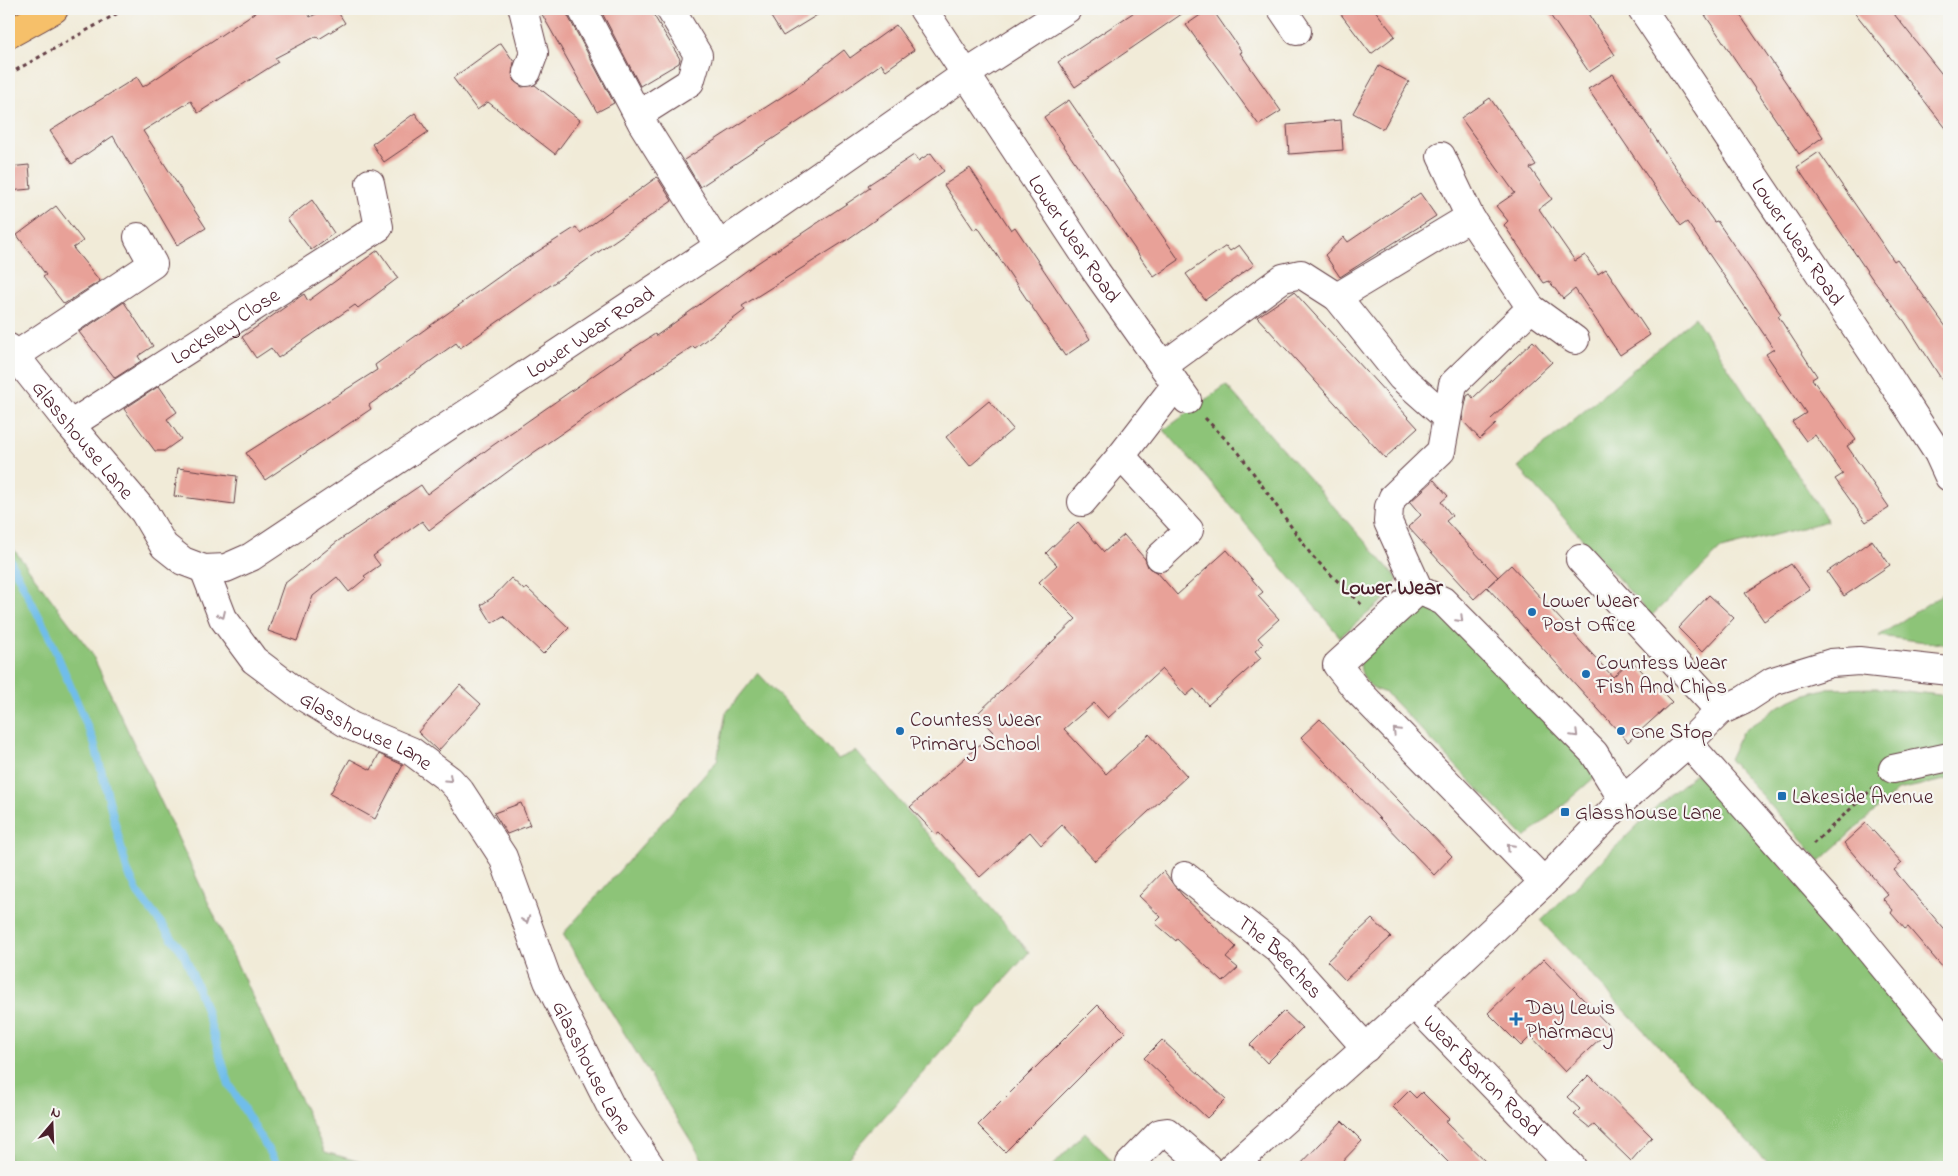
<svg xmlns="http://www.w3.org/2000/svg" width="1958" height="1176" font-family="'Indie Flower',sans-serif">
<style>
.green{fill:#8dc478;stroke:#6c7252}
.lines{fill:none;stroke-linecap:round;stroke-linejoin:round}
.stream{stroke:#70bdea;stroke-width:8}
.building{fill:#e8a198}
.minor-casing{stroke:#633e45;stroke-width:30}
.major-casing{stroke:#633e45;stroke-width:30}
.path{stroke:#633e45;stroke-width:3;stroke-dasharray:4 4;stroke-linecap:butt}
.minor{stroke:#fff;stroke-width:28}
.major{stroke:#f6c06b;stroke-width:28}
.oneway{stroke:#ae9aa0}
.poi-dot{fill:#1f6fb2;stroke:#f6f6f2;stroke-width:2}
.labels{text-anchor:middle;stroke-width:4.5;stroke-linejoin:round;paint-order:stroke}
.street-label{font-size:21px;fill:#4a1f2b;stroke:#f6f6f2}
.poi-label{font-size:21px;fill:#4a1f2b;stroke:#f6f6f2;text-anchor:start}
.neighbourhood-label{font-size:22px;font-weight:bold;fill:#4a1f2b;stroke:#f6f6f2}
</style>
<rect width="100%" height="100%" fill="#f6f6f2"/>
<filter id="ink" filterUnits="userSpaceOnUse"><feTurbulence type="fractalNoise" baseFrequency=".02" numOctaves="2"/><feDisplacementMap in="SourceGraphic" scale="10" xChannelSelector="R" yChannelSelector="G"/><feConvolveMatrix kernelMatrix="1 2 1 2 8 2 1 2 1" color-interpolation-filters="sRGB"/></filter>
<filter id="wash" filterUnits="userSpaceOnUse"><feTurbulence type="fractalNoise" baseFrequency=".0096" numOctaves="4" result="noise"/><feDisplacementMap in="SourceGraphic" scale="20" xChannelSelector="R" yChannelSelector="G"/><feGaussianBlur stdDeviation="1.12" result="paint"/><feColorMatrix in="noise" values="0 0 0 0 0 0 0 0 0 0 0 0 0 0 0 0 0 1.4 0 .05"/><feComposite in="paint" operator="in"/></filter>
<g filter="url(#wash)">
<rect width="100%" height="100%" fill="#f1ebd8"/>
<!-- green -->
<path class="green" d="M1695 317 1828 521 1721 549 1647 620 1649 613 1518 467Z
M1226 385 1398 579 1386 598 1340 637 1209 480 1164 430Z
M9 543 91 652 325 1152 378 1167H9Z
M1947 591H1949V645L1879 636Z
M1436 604 1527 698 1596 776 1525 838 1386 693C1370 689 1361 680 1360 663L1374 645 1414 607Z
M758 673 838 759 856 751 1029 952 840 1167H707L563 934 717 761 726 713Z
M1878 688 1949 696V779L1898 790 1820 861 1729 759 1742 732 1779 706 1803 695 1825 689Z
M1696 773 1769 851 1845 939 1949 1068V1167H1772L1541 921 1659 804Z
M1085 1132 1118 1167H1052Z"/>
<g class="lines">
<!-- stream -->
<path class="stream" d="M9 558 50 638 94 742 127 870 138 893 184 954 204 1004 229 1084 274 1160 280 1167"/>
</g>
<g id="blocks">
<!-- building -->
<path class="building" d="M260 9H306L310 17 326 9H336L345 23 319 39 317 36 275 58 278 62 198 113 191 101 143 131 206 228 177 245 113 136 72 164 50 131 137 77 143 87Z
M539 9H566L568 16 614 103 597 112Z
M600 9H650L680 59 679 63 640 86Z
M766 9H827L783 36Z
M1139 9H1189L1075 87 1058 62Z
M1209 9H1212L1242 52 1240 53 1281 111 1259 125 1186 25Z
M1337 9H1374L1395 36 1371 54Z
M1546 9H1585L1615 55 1589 72Z
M1701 9H1736L1823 137 1799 154Z
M1852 9H1890L1949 83V132Z
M896 25 914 50 886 70 881 64 828 102 700 187 684 160 805 82 804 81 844 50 850 58Z
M501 43 514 62 512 74 515 82 522 87 535 85 580 120 555 154 488 102 477 110 453 78Z
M1379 66 1409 82 1383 129 1353 113Z
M1613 74 1659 144 1714 222 1717 221 1781 314 1778 316 1817 376 1812 379 1856 440 1847 446 1889 507 1866 522 1835 479 1843 474 1815 435 1806 441 1792 422 1806 413 1766 354 1774 349 1687 222 1681 226 1588 89Z
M1490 98 1536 165 1530 168 1552 199 1539 209 1575 261 1585 255 1598 274 1606 269 1650 335 1620 355 1575 289 1563 299 1549 281 1544 283 1504 225 1508 221 1496 206 1515 193 1461 118Z
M1069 100 1179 260 1154 277 1044 117Z
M415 113 428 132 384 162 372 144Z
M1341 120 1343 150 1289 154 1287 125Z
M1819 152 1894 261 1897 259 1949 331V391L1905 322 1871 277 1797 167Z
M931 153 944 171 848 239 742 306 745 310 695 348 693 346 603 405 533 453 429 530 422 521 373 556 380 565 364 576 366 578 349 592 337 577 313 596 297 641 268 631 284 584 338 541 421 485 427 494 492 446 617 359 655 334 656 336 753 266 870 188 868 185 914 155 918 161Z
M29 165 31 189 9 191V167Z
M970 168 1011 230 1015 227 1090 339 1065 356 978 227 974 230 944 185Z
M657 177 672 201 460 348 456 343 369 405 371 409 265 480 246 453 377 370 375 365 507 271 576 227 580 233Z
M1420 193 1436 216 1340 277 1325 255 1344 237 1348 242Z
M312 200 334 233 311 250 287 219Z
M56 206 83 241 73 248 100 281 64 304 43 277 46 275 17 235Z
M1239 245 1254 265 1205 300 1186 274 1226 246 1230 251Z
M378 250 398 278 358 308 355 305 278 358 271 348 256 358 242 337 304 294 308 301Z
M1294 292 1418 428 1385 458 1257 317Z
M124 302 153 346 138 356 141 361 115 378 79 332Z
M1533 341 1552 362 1491 419 1496 424 1480 439 1462 420 1467 396 1470 394 1473 398Z
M159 386 177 412 167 419 181 439 164 451H155L124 409Z
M989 401 1013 429 970 466 946 437Z
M178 468 237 476 234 504 174 496Z
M1434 480 1448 496 1441 502 1452 516 1446 521 1498 577 1488 586 1511 565 1613 677 1631 660 1672 702 1628 742 1487 587 1474 599 1408 527 1421 515 1410 502Z
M1078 522 1104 552 1124 535 1145 559 1148 567 1157 572 1177 595 1227 550 1263 592 1258 596 1279 619 1258 638 1263 644 1255 651 1261 658 1208 705 1194 689 1186 696 1162 669 1108 718 1094 703 1064 729 1106 774 1149 734 1187 776 1095 861 1062 825 1041 845 1030 832 980 877 939 833 936 835 910 807 994 732 977 714 1076 619 1039 582 1057 565 1046 553Z
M1872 540 1890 565 1844 596 1827 572Z
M1791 564 1810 590 1764 621 1745 593Z
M511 578 524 590 527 588 569 628 543 654 503 616 492 623 481 605 493 597Z
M1709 595 1734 618 1702 652 1678 628Z
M460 685 481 704 438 751 418 732Z
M1320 719 1452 856 1434 875 1301 737Z
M379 754 403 765 375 819 330 794 350 759 371 770Z
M521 803 530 825 507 834 494 813Z
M1866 823 1902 863 1894 870 1949 935V975L1908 927 1905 929 1891 913 1893 910 1883 899 1888 895 1844 843Z
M1163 871 1182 895 1236 947 1226 958 1238 968 1223 982 1177 939 1176 941 1155 923 1161 917 1139 896Z
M1372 919 1391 937 1345 980 1327 961Z
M1544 959 1611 1028 1565 1072 1531 1036 1521 1046 1488 1013Z
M1098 1005 1125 1032 1005 1152 978 1125Z
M1284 1011 1302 1028 1267 1063 1250 1045Z
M1162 1040 1226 1099 1207 1118 1144 1058Z
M1589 1075 1652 1137 1631 1161 1594 1125 1590 1128 1574 1115 1580 1109 1567 1097Z
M1409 1091 1416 1098 1422 1092 1449 1119 1445 1122 1491 1167H1453L1393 1107Z
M1342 1121 1362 1141 1337 1167H1298Z"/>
</g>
</g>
<g filter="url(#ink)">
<use href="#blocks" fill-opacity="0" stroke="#633e45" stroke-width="1"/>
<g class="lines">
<!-- minor casing -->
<g class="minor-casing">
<g id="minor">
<path d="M523 9 534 53 527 72"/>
<path d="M582 9 642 123 719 246"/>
<path id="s1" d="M923 9 1097 273 1187 400"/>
<path d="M1282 9 1297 31"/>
<path id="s2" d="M1642 9 1879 362 1938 453 1949 477"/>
<path d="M638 115 690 82 698 55 670 9"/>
<path d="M1441 156 1470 217"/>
<path d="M1337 297 1401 377 1446 417"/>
<path d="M1531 308 1575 340"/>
<path id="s3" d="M9 348 70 425 144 512 164 546 183 561 204 569 226 568 251 557 719 246 966 74 1067 9"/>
<path d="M15 356 153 264 138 237"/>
<path d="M1163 366 1283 278 1301 274 1337 297 1470 217 1531 308 1453 384 1441 451 1393 497 1389 507 1388 522 1419 590"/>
<path id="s4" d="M70 425 379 227 370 183"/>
<path d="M1121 456 1189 530 1160 557"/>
<path d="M1082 502 1121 456 1175 386"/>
<path d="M1580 559 1720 711"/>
<path id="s5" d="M204 569 223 618 254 660 299 694 351 726 411 751 450 780 460 791 503 857 548 981 611 1107 651 1167"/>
<path d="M1688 743 1845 920 1949 1046"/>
<path d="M1893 769 1949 757"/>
<path id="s6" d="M1185 876 1278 949 1366 1048"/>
<path d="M1544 882 1357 690 1337 665 1419 590 1443 601 1594 753 1623 800"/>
<path id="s7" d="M1414 1004 1572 1167"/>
<path d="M1130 1164 1160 1133 1167 1132 1207 1167"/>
<path d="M1232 1167 1414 1004 1544 882 1623 800 1688 743 1720 711 1744 700 1773 681 1831 663 1859 661 1949 671"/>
</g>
</g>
<!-- major casing -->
<g class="major-casing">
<path id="major" d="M9 34 54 9"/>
</g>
<!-- path -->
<path class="path" d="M9 74 125 9
M1205 418 1239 453 1312 556 1363 606
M1813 844 1874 787"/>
<!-- minor -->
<use href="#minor" class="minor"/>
<!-- major -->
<use href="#major" class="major"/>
</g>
<!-- one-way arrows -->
<defs><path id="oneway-chevron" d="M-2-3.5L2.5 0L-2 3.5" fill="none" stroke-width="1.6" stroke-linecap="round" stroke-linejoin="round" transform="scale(1.25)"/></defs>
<g class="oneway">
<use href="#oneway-chevron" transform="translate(222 615) rotate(65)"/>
<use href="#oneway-chevron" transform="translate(1460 619) rotate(45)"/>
<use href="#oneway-chevron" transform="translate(1396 731) rotate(-134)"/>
<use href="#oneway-chevron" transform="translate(1575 734) rotate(45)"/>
<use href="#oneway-chevron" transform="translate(449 779) rotate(42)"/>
<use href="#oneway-chevron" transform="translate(1510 847) rotate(-134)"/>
<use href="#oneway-chevron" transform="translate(526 920) rotate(70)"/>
</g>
</g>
<!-- markers -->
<g class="poi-dot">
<circle cx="1532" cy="612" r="5"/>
<circle cx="1586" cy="674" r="5"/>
<circle cx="900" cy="731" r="5"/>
<circle cx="1621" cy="731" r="5"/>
<rect x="1777" y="791" width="10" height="10" rx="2.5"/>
<rect x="1560" y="807" width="10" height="10" rx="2.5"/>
<path d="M1513.5 1011.5h5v5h5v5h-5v5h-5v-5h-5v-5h5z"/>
</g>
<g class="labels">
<!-- street labels -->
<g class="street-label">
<text dy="7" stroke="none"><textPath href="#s1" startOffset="275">Lower Wear Road</textPath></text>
<text dy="7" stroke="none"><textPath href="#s2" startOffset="280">Lower Wear Road</textPath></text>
<text dy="7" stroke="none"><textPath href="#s4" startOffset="184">Locksley Close</textPath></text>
<text dy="7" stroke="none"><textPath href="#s3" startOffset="755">Lower Wear Road</textPath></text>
<text dy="7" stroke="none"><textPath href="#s3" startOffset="118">Glasshouse Lane</textPath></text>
<text dy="7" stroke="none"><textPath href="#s5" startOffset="238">Glasshouse Lane</textPath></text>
<text dy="7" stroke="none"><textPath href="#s6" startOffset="125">The Beeches</textPath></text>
<text dy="7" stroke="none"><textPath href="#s5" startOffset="658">Glasshouse Lane</textPath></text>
<text dy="7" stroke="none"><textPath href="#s7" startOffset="99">Wear Barton Road</textPath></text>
</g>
<!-- poi labels -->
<g class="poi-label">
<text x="1542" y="607">Lower Wear<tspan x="1542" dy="24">Post Office</tspan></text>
<text x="1596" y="669">Countess Wear<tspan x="1596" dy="24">Fish And Chips</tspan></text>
<text x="910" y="726">Countess Wear<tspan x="910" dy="24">Primary School</tspan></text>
<text x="1631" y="738">One Stop</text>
<text x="1792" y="803">Lakeside Avenue</text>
<text x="1575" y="819">Glasshouse Lane</text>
<text x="1526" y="1014">Day Lewis<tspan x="1526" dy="24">Pharmacy</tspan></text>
</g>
<!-- neighbourhood labels -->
<g class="neighbourhood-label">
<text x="1392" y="594">Lower Wear</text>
</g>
</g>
<!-- margin -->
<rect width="1958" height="1176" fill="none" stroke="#f6f6f2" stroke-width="30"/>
<!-- north arrow -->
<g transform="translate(52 1124) rotate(19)" stroke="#f6f6f2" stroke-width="4" paint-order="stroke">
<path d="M0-4L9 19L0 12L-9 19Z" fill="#4a1f2b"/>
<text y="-8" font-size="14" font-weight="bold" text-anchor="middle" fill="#4a1f2b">N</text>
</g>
</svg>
